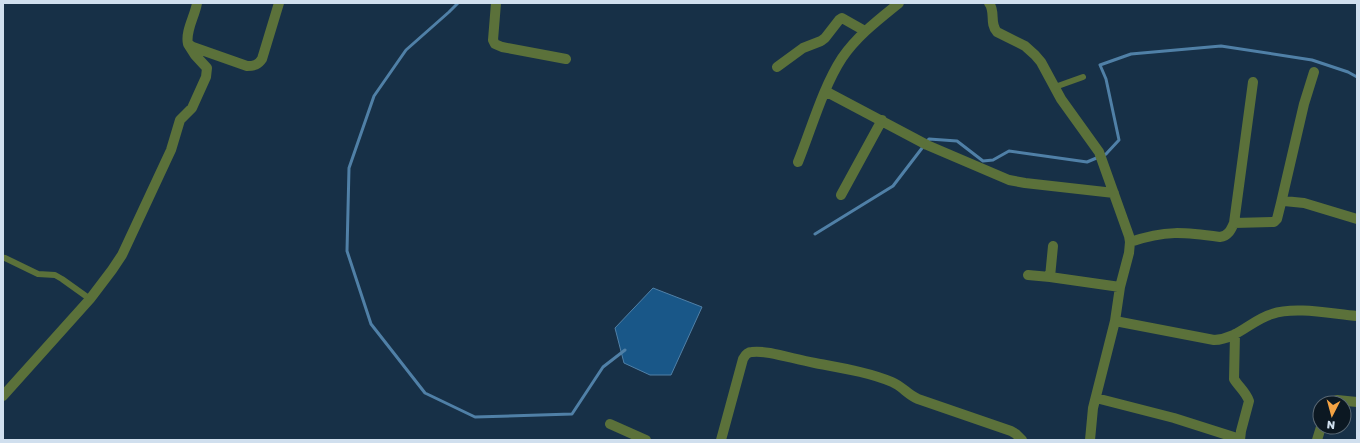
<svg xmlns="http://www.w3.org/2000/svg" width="1360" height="443" font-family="'Golos Text',sans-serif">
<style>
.water{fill:#195788;stroke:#5080a7}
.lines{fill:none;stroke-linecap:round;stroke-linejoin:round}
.stream{stroke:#5080a7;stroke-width:3}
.service{stroke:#5b713a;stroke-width:6}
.minor{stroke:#5b713a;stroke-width:10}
</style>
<rect width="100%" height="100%" fill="#173047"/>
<!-- water -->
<path class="water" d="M653 288 702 307 671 375H650L624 363 615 328Z"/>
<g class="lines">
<!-- stream -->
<path class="stream" d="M458 3 449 12 406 50 374 96 349 168 347 251 371 324 425 393 475 417 572 414 603 367 625 350
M815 234 893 186 929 139 957 141 983 161 993 160 1009 151 1087 162 1106 154 1119 140 1106 79 1100 65 1131 54 1221 46 1312 60 1348 72 1357 77"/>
<!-- service -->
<path class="service" d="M1055 87 1083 77
M5 258 38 274 55 275 62 279 90 299"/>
<!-- minor -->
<path class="minor" d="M197 3C195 16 185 31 188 44L193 47 247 66C254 66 258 65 262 59L279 3
M496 3 493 40 495 44 502 47 566 59
M989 3C996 12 989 23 997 32L1025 46 1035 55 1041 62 1061 99 1099 152 1129 236 1130 242 1129 253 1120 287 1115 321 1093 408 1090 440
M777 67 803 48 821 41 825 38 839 20 842 18 865 31
M825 91 927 145 1009 180 1025 183 1114 193
M798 162C811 130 823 87 842 58 857 36 878 20 899 3
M841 195 882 120
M1281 203 1304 104 1314 72
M1234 223 1274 222 1277 219 1281 203 1284 201 1304 203 1357 219
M1130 242C1166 230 1183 232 1220 237 1228 236 1231 230 1234 223L1253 82
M1053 246 1050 277 1120 287
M1028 275 1050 277
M1115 321 1214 340C1238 339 1251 320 1272 314 1295 306 1332 314 1357 316
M1235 334 1234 379C1238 386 1246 392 1249 401L1241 431 1240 440
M3 396 90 299 112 270 122 255 171 150 180 120 192 108 206 77 207 68 195 55 188 44
M1096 398 1174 418 1240 439
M1331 403 1337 400 1357 402
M610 424 646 440
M721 440 743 359C745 355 747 352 752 352 758 351 764 352 770 353 785 356 800 360 815 363 841 368 868 372 892 382 902 386 908 395 918 399L1011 431 1016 434 1022 440
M1317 440 1321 427"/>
</g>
<!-- border -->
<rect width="1360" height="443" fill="none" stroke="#d0dfee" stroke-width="8"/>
<!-- north arrow -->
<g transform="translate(1332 415) rotate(186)"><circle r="19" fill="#0c1822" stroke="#5a6874"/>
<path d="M0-3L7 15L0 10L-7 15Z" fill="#f4a344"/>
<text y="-6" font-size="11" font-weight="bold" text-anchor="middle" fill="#d0dfee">N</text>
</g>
</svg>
